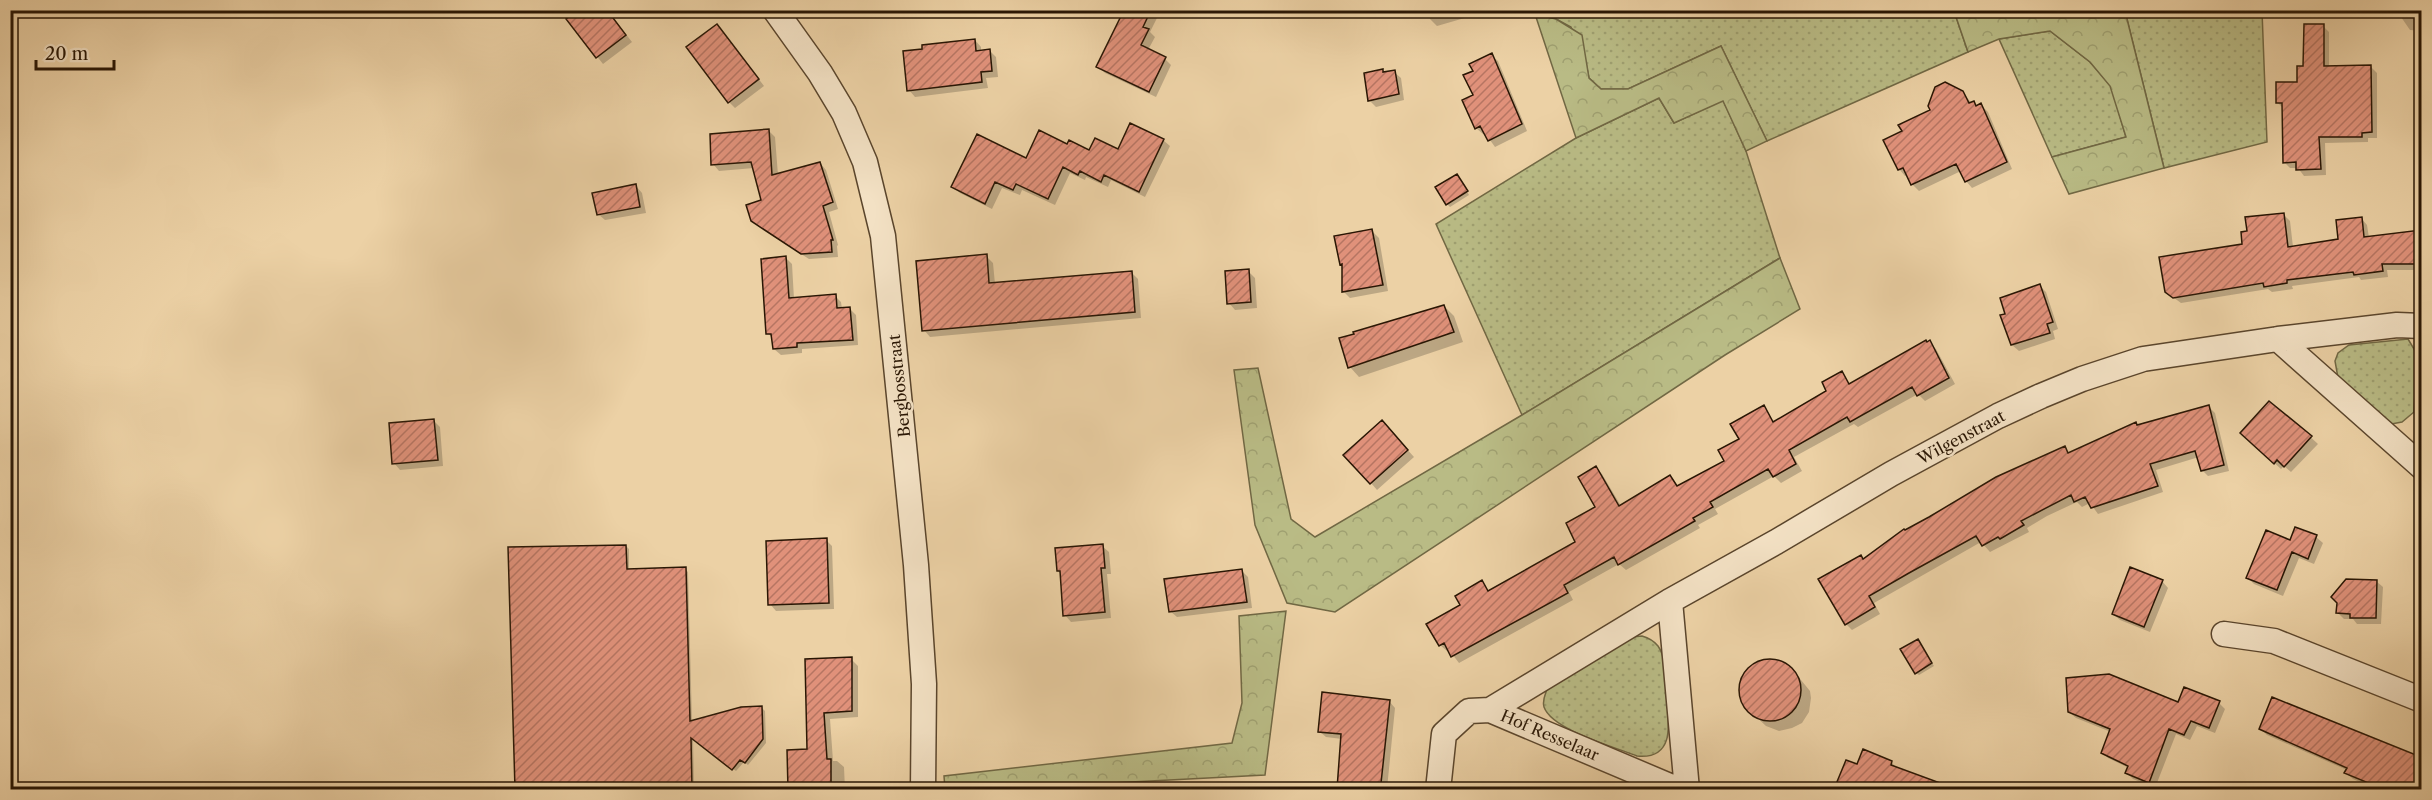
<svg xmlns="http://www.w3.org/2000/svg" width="2432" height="800" font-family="'Libre Caslon Text',serif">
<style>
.grass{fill:url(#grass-dots);stroke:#716844;stroke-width:1.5}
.forest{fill:url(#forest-crowns);stroke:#716844;stroke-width:1.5}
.shadow{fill:#0003}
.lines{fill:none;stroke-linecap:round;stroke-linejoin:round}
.stream{stroke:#6e756b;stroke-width:8}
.building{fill:url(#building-hatch);stroke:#291604;stroke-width:1.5}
.street-casing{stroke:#5a452c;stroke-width:27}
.street{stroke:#f3e1c4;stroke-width:24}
.labels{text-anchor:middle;stroke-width:5;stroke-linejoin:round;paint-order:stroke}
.street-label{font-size:16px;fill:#291604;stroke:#f3e1c4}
</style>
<defs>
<pattern id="grass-dots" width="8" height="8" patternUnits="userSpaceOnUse" patternTransform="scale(1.5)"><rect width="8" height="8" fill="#b9bb85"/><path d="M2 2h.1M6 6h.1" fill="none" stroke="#9fa071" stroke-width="1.8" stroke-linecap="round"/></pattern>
<pattern id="forest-crowns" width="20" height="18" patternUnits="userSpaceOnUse" patternTransform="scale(1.5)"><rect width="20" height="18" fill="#b9bb85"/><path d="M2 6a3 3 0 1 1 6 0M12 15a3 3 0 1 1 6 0" fill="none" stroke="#9fa071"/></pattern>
<pattern id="building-hatch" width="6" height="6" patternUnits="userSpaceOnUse" patternTransform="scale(1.5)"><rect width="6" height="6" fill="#e0917a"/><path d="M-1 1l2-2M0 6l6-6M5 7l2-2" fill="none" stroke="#b67562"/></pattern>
</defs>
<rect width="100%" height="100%" fill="#ecd1a5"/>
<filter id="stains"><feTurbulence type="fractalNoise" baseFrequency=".00333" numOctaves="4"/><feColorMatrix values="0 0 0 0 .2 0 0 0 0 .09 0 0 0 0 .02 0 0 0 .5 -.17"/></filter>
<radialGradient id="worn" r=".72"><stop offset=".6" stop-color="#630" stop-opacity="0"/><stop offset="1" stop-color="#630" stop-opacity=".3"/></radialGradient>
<!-- grass -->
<path class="grass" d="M1535 11H1954L1968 52 1767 141 1721 46 1628 89H1601L1589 78 1586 63 1571 27 1556 19 1535 14Z
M2125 11H2262L2267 142 2164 168Z
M2050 31 2090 62 2111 86 2126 137 2052 157 1999 39Z
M1659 98 1674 123 1723 100 1746 151 1780 258 1522 415 1436 224 1576 138Z
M2408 339 2417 354 2414 412 2402 422 2386 425 2338 378 2335 361 2338 353 2349 345Z
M1642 636C1649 638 1654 641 1658 646 1667 659 1665 677 1666 692 1668 718 1678 760 1637 756 1615 747 1552 730 1544 707 1542 701 1545 695 1547 689L1632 637Z"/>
<!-- forest -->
<path class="forest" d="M1954 11H2125L2164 168 2069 194 2052 157 2126 137 2110 86 2090 62 2050 31 1999 39 1968 52Z
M1535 14 1556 19 1582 35 1589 78 1601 89H1628L1721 46 1767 141 1746 151 1723 101 1674 123 1659 98 1576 138Z
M1780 258 1800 309 1725 355 1335 612 1287 603 1255 525 1234 370 1258 368 1291 519 1315 537 1522 415Z
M1286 611 1265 775 997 789H945L944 776 1232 743 1242 703 1239 616Z"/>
<!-- shadow -->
<path class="shadow" d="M607 10 632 42 603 64 568 20Z
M1098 10H1161L1150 32 1155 37 1148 50 1165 59 1171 65 1156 97 1105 73 1098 66 1125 12 1115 18Z
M1428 10H1474L1475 15 1437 26 1430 19Z
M2401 10H2422V31L2410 30 2401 17Z
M2323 26 2329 32V67H2371L2377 73V138H2368V142L2325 143 2326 175 2304 176 2298 168H2290L2284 162V109L2278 103 2298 83Z
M723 32 764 86 735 108 729 102Z
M975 40 981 47V52L990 51 996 57 998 77 986 78 988 88 915 97 909 90Z
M1491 55 1498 61 1527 131 1495 147 1485 133 1483 134 1476 128 1475 96V72Z
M1382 71 1384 73 1394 72 1401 78 1404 100 1376 107 1370 101Z
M1963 92 1972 104 1974 102 1978 107 1981 105 1988 112 2012 169 1972 188 1966 181 1961 171 1919 191 1912 184 1908 175 1905 176 1899 169 1904 131Z
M769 131 775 137 778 175 820 163 826 170 838 209 829 212 838 245 837 246 838 257 809 259 759 227 752 220 763 201 754 168 719 171 713 164Z
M1163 140 1170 146 1145 197 1111 180 1108 187 1086 177 1085 180 1070 173 1055 205 1022 190 1020 195 1002 188 992 209 960 193 953 187 1068 146 1090 152 1119 151Z
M1459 178 1469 195 1450 207 1447 204Z
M636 186 642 193 646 213 605 220 598 214Z
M2283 214 2290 221 2293 247 2339 241 2361 218 2367 225 2369 238 2415 232 2416 215H2422V270H2387L2388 277 2361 280 2359 277 2292 286 2293 289 2272 292 2268 289 2181 303 2166 292 2244 245Z
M1372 231 1379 238 1388 291 1350 298 1344 292 1343 267 1341 265 1336 238Z
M986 256 993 263 995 284 1131 272 1138 279 1141 318 930 337 924 330Z
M786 258 792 264 794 299 835 296 841 302 842 309H850L856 315 858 345 802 349V353L781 355 774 349 773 339 768 333Z
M1248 271 1255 278 1257 308 1235 310 1229 303Z
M2040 286 2046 292 2058 329 2053 331 2055 339 2019 351 2012 345 2007 315Z
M1444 306 1454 316 1463 342 1359 377 1350 367Z
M1929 342 1936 349 1955 384 1925 401 1918 394 1858 427 1854 424 1794 457 1802 471 1781 483 1774 476 1715 509 1718 514 1698 525 1700 528 1626 570 1619 564 1569 592 1573 600 1459 663 1449 650 1447 651 1440 645 1462 605 1482 582 1490 592 1577 543 1597 508 1596 468 1602 474 1621 506 1670 477 1678 487 1726 461 1764 407 1775 423 1828 392 1841 373 1851 385Z
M2209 407 2215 413 2229 471 2208 476 2202 470 2199 457 2156 470 2163 492 2098 514 2090 503 2082 507 2077 502 2047 516 2027 528 2029 532 1990 552 1981 542 1874 603 1880 614 1852 630 1846 624 1864 560 2065 448 2070 454 2136 424 2138 426Z
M433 420 440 427 443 466 400 470 394 463Z
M2293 421 2318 444 2291 472 2284 466 2281 469 2248 439Z
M1388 428 1414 457 1377 490 1371 483Z
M2316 537 2323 543 2314 564 2299 558 2283 596 2254 584 2248 578 2291 542Z
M826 540 832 546 834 609 776 611 770 604Z
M626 546 629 549V570L685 569 688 572 692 722 762 708 765 711 766 743 748 765 744 762 736 771 693 739 694 790H517L510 548Z
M1102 546 1109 552 1111 574H1107L1111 618 1071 622 1065 615 1061 574 1058 571Z
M1242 571 1248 577 1252 608 1177 617 1170 611Z
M2162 581 2168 588 2150 632 2120 620 2113 614Z
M2376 581 2383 587 2381 624H2357L2353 619H2344L2338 613Z
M1918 641 1934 666 1919 675 1916 673Z
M851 659 858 666V717L830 719 833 761H837L844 767 845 790H790L789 751H808L806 661Z
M1771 660 1783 662 1792 669 1810 691 1811 698 1809 712 1802 723 1792 728 1779 731 1766 726 1750 711 1742 700 1740 689 1743 677 1752 666Z
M2273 699 2422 758V790H2389L2380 786 2377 790 2353 779 2346 773 2347 770 2267 735 2261 729Z
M1389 701 1395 708 1387 789 1331 790 1339 784 1342 739 1326 737 1319 731Z
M2219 703 2225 709 2215 733 2197 726 2190 740 2176 734 2155 788 2133 779 2127 773 2129 768 2108 758 2102 752 2111 732 2076 718 2069 712Z
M1847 762 1858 766 1891 762 1898 769 1954 790H1836Z"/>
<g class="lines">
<!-- stream -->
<path class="stream" d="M10 788 11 790"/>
</g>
<!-- building -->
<path class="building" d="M578 10H607L626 35 596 58 566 19Z
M1124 10H1151L1143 27 1149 29 1141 45 1166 57 1149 92 1096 67Z
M717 24 759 79 728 103 686 47Z
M2304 24H2324V66L2371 65 2372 132 2362 133V137H2319L2321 169 2296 170V162L2283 163 2282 103H2276V82H2297V66H2303Z
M975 39 976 51 990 49 992 71 981 72 982 82 907 91 903 51 922 49V45Z
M1492 53 1522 124 1488 141 1480 126 1475 129 1462 100 1473 95 1463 75 1473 71 1469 64Z
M1383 69V72L1395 70 1399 94 1368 101 1364 73Z
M1945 82 1963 91 1969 103 1974 101 1976 106 1981 103 2007 162 1965 182 1956 164 1911 185 1903 168 1898 170 1883 140 1902 131 1898 125 1930 110 1928 106 1935 87Z
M1130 123 1164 139 1139 192 1104 175 1101 182 1080 171 1078 175 1063 167 1048 199 1016 184 1013 190 995 182 985 204 951 187 977 134 1026 158 1039 130 1067 144 1069 140 1089 150 1095 138 1118 149Z
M769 129 772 175 820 162 833 202 823 206 833 240H831L832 252 801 254 751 221 746 205 761 200 751 162 711 165 710 134Z
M1457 174 1468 191 1446 205 1435 187Z
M636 184 640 207 597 215 592 193Z
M2284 213 2288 247 2338 239 2336 220 2362 217 2364 237 2421 230V264H2382L2383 271 2354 275 2353 272 2287 280V283L2264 287 2263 283 2173 298 2165 292 2159 257 2242 244 2241 232 2247 231 2245 217Z
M1372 229 1383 285 1342 292V264L1340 265 1334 236Z
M987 254 989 283 1132 271 1135 312 922 331 916 261Z
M786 256 789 298 836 294 837 308 850 307 853 340 797 343V347L773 349 771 334H766L761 259Z
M1249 269 1251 302 1227 304 1225 271Z
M2040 284 2053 322 2047 324 2050 333 2011 345 2000 315 2005 314 2000 298Z
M1444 305 1454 332 1348 368 1339 338 1354 334 1353 332Z
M1926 340 1927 342 1930 340 1949 378 1917 396 1912 387 1850 422 1847 417 1789 450 1796 464 1773 477 1768 469 1710 502 1713 507 1693 518 1695 521 1618 565 1614 557 1564 585 1568 593 1451 657 1444 643 1439 646 1426 624 1460 605 1455 596 1482 580 1488 591 1575 542 1566 523 1595 507 1578 477 1596 466 1619 506 1670 475 1677 486 1724 461 1718 450 1739 439 1730 424 1764 405 1773 422 1826 391 1822 382 1842 371 1849 384Z
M2269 401 2312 436 2284 467 2277 460 2274 464 2240 433Z
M2209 405 2224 465 2201 471 2195 451 2150 464 2158 486 2091 508 2085 497 2074 502 2071 495 2021 521 2024 525 2000 539 1998 537 1982 546 1976 536 1909 573 1869 596 1875 607 1845 625 1818 579 1861 555 1863 559 1904 529 1905 530 1929 517 1996 477 2065 446 2068 453 2136 422 2137 425Z
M434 419 438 460 392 464 389 423Z
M1382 420 1408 450 1370 484 1343 455Z
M2295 527 2317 535 2308 559 2292 552 2277 590 2246 578 2266 530 2290 540Z
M827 538 829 603 768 605 766 541Z
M1103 544 1105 568H1101L1105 612 1063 616 1060 571H1057L1055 548Z
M626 545 627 569 686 567 690 721 741 707 762 706 763 739 745 763 740 760 732 770 691 738 692 789H515L508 547Z
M2130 567 2163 580 2144 627 2112 614Z
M1242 569 1247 602 1169 612 1164 579Z
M2346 579 2377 580 2376 618H2350V614L2336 613 2337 603 2331 597Z
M1918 639 1932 663 1915 674 1900 649Z
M852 657V711L824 713 827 759H831V789H788L787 750 807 749 805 659Z
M1739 690a31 31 0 1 1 62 0a31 31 0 1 1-62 0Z
M2109 674 2178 702 2184 687 2220 701 2209 728 2191 721 2184 735 2169 729 2149 783 2125 773 2128 766 2101 753 2110 729 2068 712 2066 678Z
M1322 692 1390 700 1381 783H1377V789H1337L1341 734 1318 732Z
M2272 697 2421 757V789H2383L2344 773 2347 768 2259 729Z
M1863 749 1892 761 1891 765 1951 787V789H1834L1846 760 1857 764Z"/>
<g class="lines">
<!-- street casing -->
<g class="street-casing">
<path id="street" d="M775 10 820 73 844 113 865 162 883 236 916 565 924 684 923 790
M2278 339 2422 467
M1670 601 1687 790
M2224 634 2274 641 2422 700
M1490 710 1670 601 1776 542 1891 474 1998 416 2041 396 2082 379 2143 359 2278 339 2397 325 2422 326
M1438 790 1444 734 1469 711 1490 710 1679 790"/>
</g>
<!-- street -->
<use href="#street" class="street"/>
</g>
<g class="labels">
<!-- street labels -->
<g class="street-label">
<text transform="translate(899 386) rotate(-96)" y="6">Bergbosstraat</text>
<text transform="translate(1961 437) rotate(-28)" y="6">Wilgenstraat</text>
<text transform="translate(1550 735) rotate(23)" y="6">Hof Resselaar</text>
</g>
</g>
<!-- margin -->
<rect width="2432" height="800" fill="none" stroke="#ecd1a5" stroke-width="36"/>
<rect x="12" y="12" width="2408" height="776" fill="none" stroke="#291604" stroke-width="3"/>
<rect x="18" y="18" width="2396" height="764" fill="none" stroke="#291604" stroke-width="1.5"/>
<!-- scale -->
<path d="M36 60v9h78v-9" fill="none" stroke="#291604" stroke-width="3"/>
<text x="45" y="60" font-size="18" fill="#291604" stroke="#f3e1c4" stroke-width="4.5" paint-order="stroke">20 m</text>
<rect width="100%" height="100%" filter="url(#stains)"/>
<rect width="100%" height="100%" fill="url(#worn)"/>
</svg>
